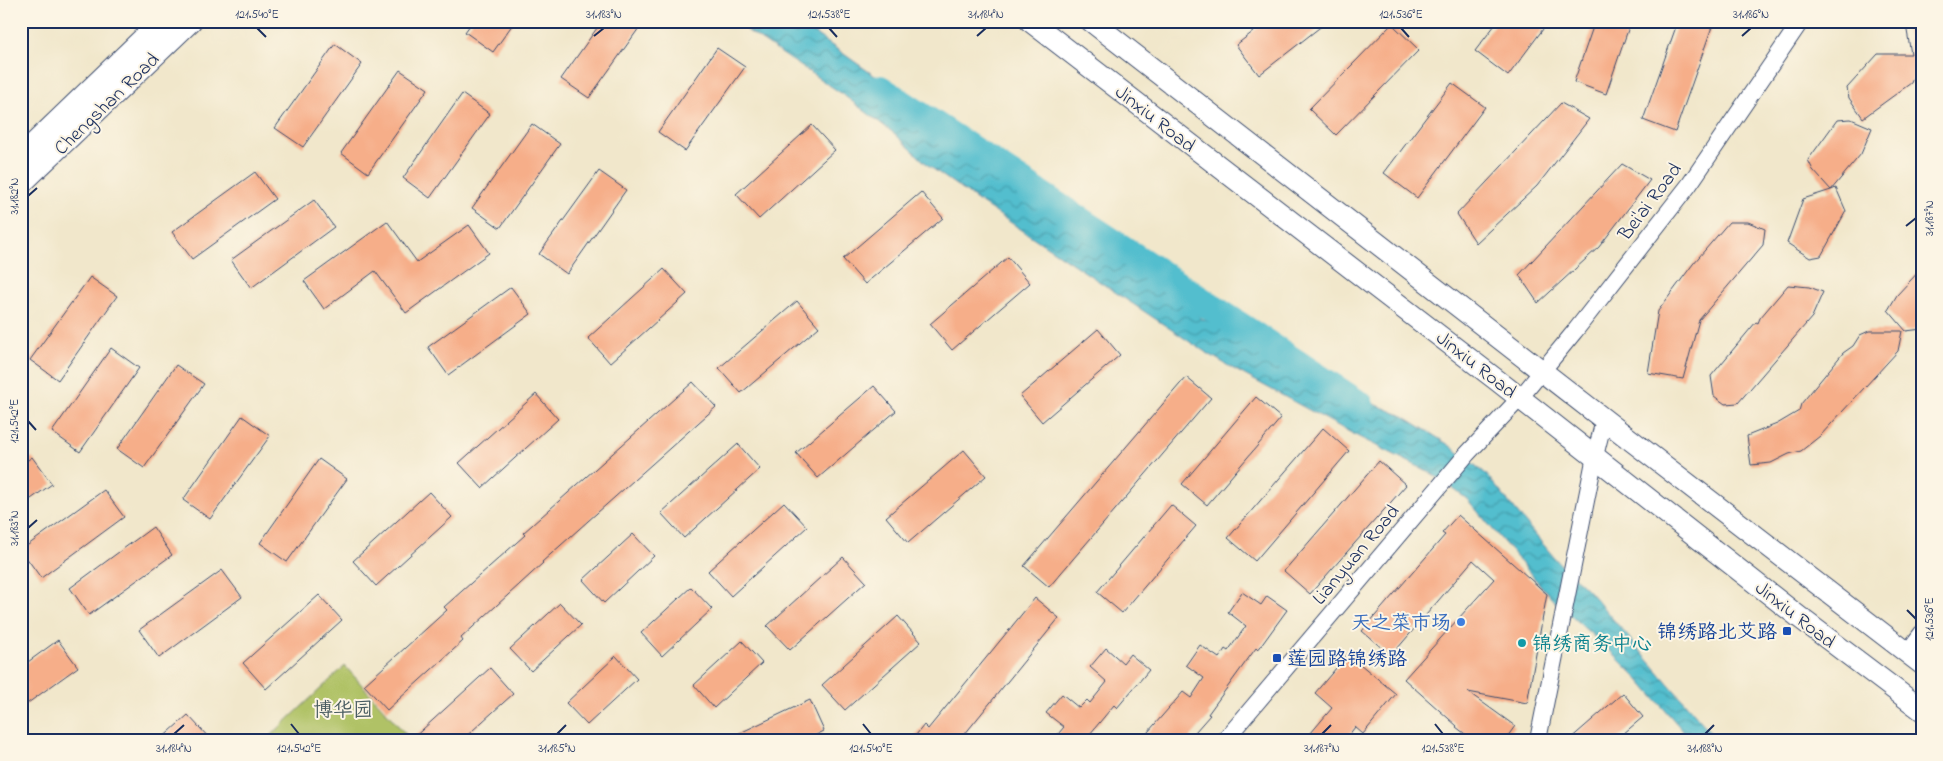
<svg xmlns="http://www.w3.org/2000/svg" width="1943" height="761" font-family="'Indie Flower','LXGW WenKai TC',sans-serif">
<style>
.green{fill:#b0c266;stroke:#667862}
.water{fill:url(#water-waves);stroke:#377696}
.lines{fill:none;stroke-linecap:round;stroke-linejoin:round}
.river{stroke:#53bece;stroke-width:28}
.building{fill:#f6ae89}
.minor-casing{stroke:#3b4b6e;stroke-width:18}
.major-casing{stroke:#3b4b6e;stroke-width:23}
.minor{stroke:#fff;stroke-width:16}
.major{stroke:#fff;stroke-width:21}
.ticks{fill:none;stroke:#1b2f5e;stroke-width:2}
.shop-dot{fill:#3f7fe0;stroke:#fcf5e5;stroke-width:2}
.transit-dot{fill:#1a4fb4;stroke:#fcf5e5;stroke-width:2}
.culture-dot{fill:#0f9aa8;stroke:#fcf5e5;stroke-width:2}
.labels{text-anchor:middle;stroke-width:4;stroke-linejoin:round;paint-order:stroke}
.street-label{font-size:20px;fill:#1b2f5e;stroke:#fcf5e5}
.shop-label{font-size:20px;fill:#366cbe;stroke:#fcf5e5;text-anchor:end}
.transit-label{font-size:20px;fill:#164399;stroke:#fcf5e5;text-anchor:end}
.culture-label{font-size:20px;fill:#0d838f;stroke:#fcf5e5;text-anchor:start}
.park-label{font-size:20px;fill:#485b60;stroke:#fcf5e5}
.neatline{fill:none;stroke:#1b2f5e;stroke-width:2}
.ticks-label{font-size:12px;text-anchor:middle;fill:#1b2f5e}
</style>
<defs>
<pattern id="water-waves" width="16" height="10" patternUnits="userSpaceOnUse" patternTransform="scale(1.25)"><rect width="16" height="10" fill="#53bece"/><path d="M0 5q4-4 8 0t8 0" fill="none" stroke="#449baa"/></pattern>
</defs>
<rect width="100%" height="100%" fill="#fcf5e5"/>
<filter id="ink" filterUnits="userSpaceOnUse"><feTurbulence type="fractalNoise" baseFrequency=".02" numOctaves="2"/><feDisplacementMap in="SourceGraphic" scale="10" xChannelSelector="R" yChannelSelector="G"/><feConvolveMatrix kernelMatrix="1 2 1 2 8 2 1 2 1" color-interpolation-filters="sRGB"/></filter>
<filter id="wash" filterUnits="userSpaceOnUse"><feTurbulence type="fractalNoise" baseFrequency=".0096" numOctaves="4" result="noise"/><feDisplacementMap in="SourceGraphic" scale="20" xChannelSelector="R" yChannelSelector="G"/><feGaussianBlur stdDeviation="1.12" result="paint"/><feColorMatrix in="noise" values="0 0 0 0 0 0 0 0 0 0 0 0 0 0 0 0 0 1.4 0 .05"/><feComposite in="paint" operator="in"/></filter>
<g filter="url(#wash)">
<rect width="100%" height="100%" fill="#f1e7cb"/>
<!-- green -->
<path class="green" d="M345 666 411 740H266Z"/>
<!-- water -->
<path class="water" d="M733 21H797L892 88 911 110 1171 281 1202 319 1264 342 1329 385 1403 416 1449 445 1485 473 1542 543 1559 563 1587 589 1717 740H1691L1639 680 1609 650 1552 599 1467 499 1433 474 1355 435 1232 368 1199 348 980 202 929 166 895 134 841 93Z"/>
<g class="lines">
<!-- river -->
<path class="river" d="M880 89 1360 405"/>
</g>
<g id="blocks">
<!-- building -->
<path class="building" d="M473 21H515L493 52 465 32Z
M602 21H644L589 98 561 79Z
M1267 21H1328L1259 75 1236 45Z
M1498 21H1549L1508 76 1475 51Z
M1595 21H1631L1606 94 1574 82Z
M1678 21H1714L1675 132 1643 120Z
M1912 21H1922V77L1916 78 1915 73 1911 83 1863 118 1849 98 1847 88 1878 54H1911L1906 25Z
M1392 24 1419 50 1336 135 1309 109Z
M335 44 362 64 303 147 275 128Z
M717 48 745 67 685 151 658 132Z
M400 70 428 89 368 173 341 153Z
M1452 83 1485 107 1417 198 1384 173Z
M462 94 490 114 430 198 403 178Z
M1561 103 1589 119 1537 186 1476 243 1457 214Z
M1851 119 1872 128 1861 154 1831 190 1836 188 1846 211 1821 256 1810 258 1787 243 1803 199 1831 190 1813 170 1808 160 1837 120Z
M532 124 560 144 500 228 472 208Z
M812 125 835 150 759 219 736 194Z
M1622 164 1650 180 1599 247 1538 303 1519 275Z
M599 171 626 190 567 274 539 254Z
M255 172 275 199 192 259 172 232Z
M921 192 943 218 865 284 843 259Z
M314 200 334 227 251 288 231 260Z
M387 221 417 262 469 225 489 253 406 313 375 271 324 309 304 281Z
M1729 222H1748L1765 229 1763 245 1699 320 1683 379 1648 373 1658 311 1693 264Z
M1008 257 1030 283 952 350 930 324Z
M1922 268V329L1906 331 1888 310 1897 295Z
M664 269 687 294 610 363 588 338Z
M90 277 117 296 58 380 30 360Z
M1788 285 1809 287 1823 292 1812 317 1738 403 1725 404 1714 396 1711 376 1756 322 1758 323 1760 318Z
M511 287 531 314 448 375 428 347Z
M797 301 819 327 741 393 719 368Z
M1098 329 1120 355 1042 422 1020 396Z
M1869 331H1902L1898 351 1820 436 1801 451 1789 454 1771 463 1751 465 1747 436 1777 424 1799 411 1801 404 1843 353 1853 346 1860 335Z
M111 348 139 368 80 452 52 432Z
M176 365 204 384 144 468 117 449Z
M1186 377 1211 398 1049 587 1024 566Z
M693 382 716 407 542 562 543 563 461 638 463 641 387 710 364 685 447 610 444 607 525 535 523 533Z
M874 386 896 411 818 478 796 453Z
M536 394 558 419 482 488 459 463Z
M1256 397 1281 418 1207 505 1182 484Z
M242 416 270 436 210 519 183 500Z
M1323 428 1349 451 1255 561 1228 538Z
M738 444 760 469 684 538 661 513Z
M964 450 986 476 908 543 886 517Z
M32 457 52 484 21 506V465Z
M319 459 347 479 287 562 260 543Z
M1379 461 1406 485 1310 594 1284 571Z
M104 490 124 517 41 578 21 550Z
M429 492 452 517 376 586 353 561Z
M784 502 807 527 731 596 708 571Z
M1171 505 1196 526 1122 613 1097 592Z
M1458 515 1547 594 1527 703 1468 692 1515 726 1505 740H1473L1456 727 1457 726 1404 679 1494 579 1473 560 1391 656 1362 631 1445 535 1442 533Z
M153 527 172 555 89 615 70 588Z
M633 534 654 556 604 603 583 580Z
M843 557 866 582 790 650 767 626Z
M222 570 242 597 159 658 139 630Z
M691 587 712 609 662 656 641 633Z
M1242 592 1261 605 1267 596 1287 610 1258 650 1256 648 1208 714 1210 715 1188 740H1141L1183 692 1191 698 1204 678 1186 665 1200 645 1219 658 1225 649 1228 651 1246 626 1228 612Z
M319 595 342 620 266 689 243 663Z
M1035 598 1059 618 960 740H912L924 725 928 729Z
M560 603 581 625 531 671 510 649Z
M898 616 921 642 845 710 822 685Z
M58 640 78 667 21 708V667Z
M742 641 762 663 714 708 694 685Z
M1106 648 1123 663 1130 654 1149 670 1117 708 1114 705 1085 740H1053L1064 727 1046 713 1062 694 1079 708 1087 700 1090 703 1107 682 1090 667Z
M1348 654 1396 694 1363 734 1355 727 1345 740H1305L1332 708 1315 693Z
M616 656 637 679 587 725 566 703Z
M490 668 513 694 462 740H411Z
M1623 693 1643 717 1616 740H1569Z
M810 700 824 731 806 740H725Z
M188 715 211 740H160Z"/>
</g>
</g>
<g filter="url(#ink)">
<use href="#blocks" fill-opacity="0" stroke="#3b4b6e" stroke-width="1"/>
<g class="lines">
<!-- minor casing -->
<g class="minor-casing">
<path id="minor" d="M1907 653 1922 633
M1225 740 1467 454 1520 398 1575 331 1689 185 1801 21
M1538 740 1595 456 1604 420"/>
</g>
<!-- major casing -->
<g class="major-casing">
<path id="major" d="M1030 21 1498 381 1799 617 1922 710
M1091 21 1619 431 1922 664
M21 156 161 21
M21 184 191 21"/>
</g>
<!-- minor -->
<use href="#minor" class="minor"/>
<!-- major -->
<use href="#major" class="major"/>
</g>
</g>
<!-- ticks -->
<path class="ticks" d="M257 28 266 37M829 28 837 37M1401 28 1409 37M594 36 604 28M977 36 986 28M1742 36 1751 28M28 196 37 188M1906 226 1916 218M28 421 36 430M28 528 37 520M1907 610 1916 619M291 724 299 734M863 724 871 734M1435 724 1443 734M174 734 184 725M557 734 566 725M1322 734 1331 725M1705 734 1714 725"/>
<!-- markers -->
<circle class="shop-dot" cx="1461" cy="622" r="5"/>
<g class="transit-dot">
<rect x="1782" y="626" width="10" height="10" rx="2.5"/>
<rect x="1272" y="653" width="10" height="10" rx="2.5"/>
</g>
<circle class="culture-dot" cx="1522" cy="643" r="5"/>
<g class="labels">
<!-- street labels -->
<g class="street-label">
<text transform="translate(106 103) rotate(-44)" y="7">Chengshan Road</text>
<text transform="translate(1156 118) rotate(38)" y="7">Jinxiu Road</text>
<text transform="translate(1649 201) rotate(-53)" y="7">Bei'ai Road</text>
<text transform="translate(1477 364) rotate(38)" y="7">Jinxiu Road</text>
<text transform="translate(1355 554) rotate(-50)" y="7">Lianyuan Road</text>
<text transform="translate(1796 614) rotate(38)" y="7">Jinxiu Road</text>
</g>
<!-- shop labels -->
<g class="shop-label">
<text x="1451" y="629">天之菜市场</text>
</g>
<!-- transit labels -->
<g class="transit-label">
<text x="1777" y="638">锦绣路北艾路</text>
<text x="1287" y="665" text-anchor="start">莲园路锦绣路</text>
</g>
<!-- culture labels -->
<g class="culture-label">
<text x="1532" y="650">锦绣商务中心</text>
</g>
<!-- park labels -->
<g class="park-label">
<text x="343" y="716">博华园</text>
</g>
</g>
<!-- margin -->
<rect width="1943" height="761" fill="none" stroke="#fcf5e5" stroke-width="55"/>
<rect x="28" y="28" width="1888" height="706" class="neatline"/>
<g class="ticks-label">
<text x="257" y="18">121.540°E</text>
<text x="604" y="18">31.183°N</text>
<text x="829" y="18">121.538°E</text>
<text x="986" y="18">31.184°N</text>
<text x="1401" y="18">121.536°E</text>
<text x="1751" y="18">31.186°N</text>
<text transform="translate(14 196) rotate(-90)" y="4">31.182°N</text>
<text transform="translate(1929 218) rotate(-90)" y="4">31.187°N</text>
<text transform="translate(14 421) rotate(-90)" y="4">121.542°E</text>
<text transform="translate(14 528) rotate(-90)" y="4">31.183°N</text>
<text transform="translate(1929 619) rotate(-90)" y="4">121.536°E</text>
<text x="174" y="752">31.184°N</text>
<text x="299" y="752">121.542°E</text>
<text x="557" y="752">31.185°N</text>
<text x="871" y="752">121.540°E</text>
<text x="1322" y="752">31.187°N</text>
<text x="1443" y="752">121.538°E</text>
<text x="1705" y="752">31.188°N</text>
</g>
</svg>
